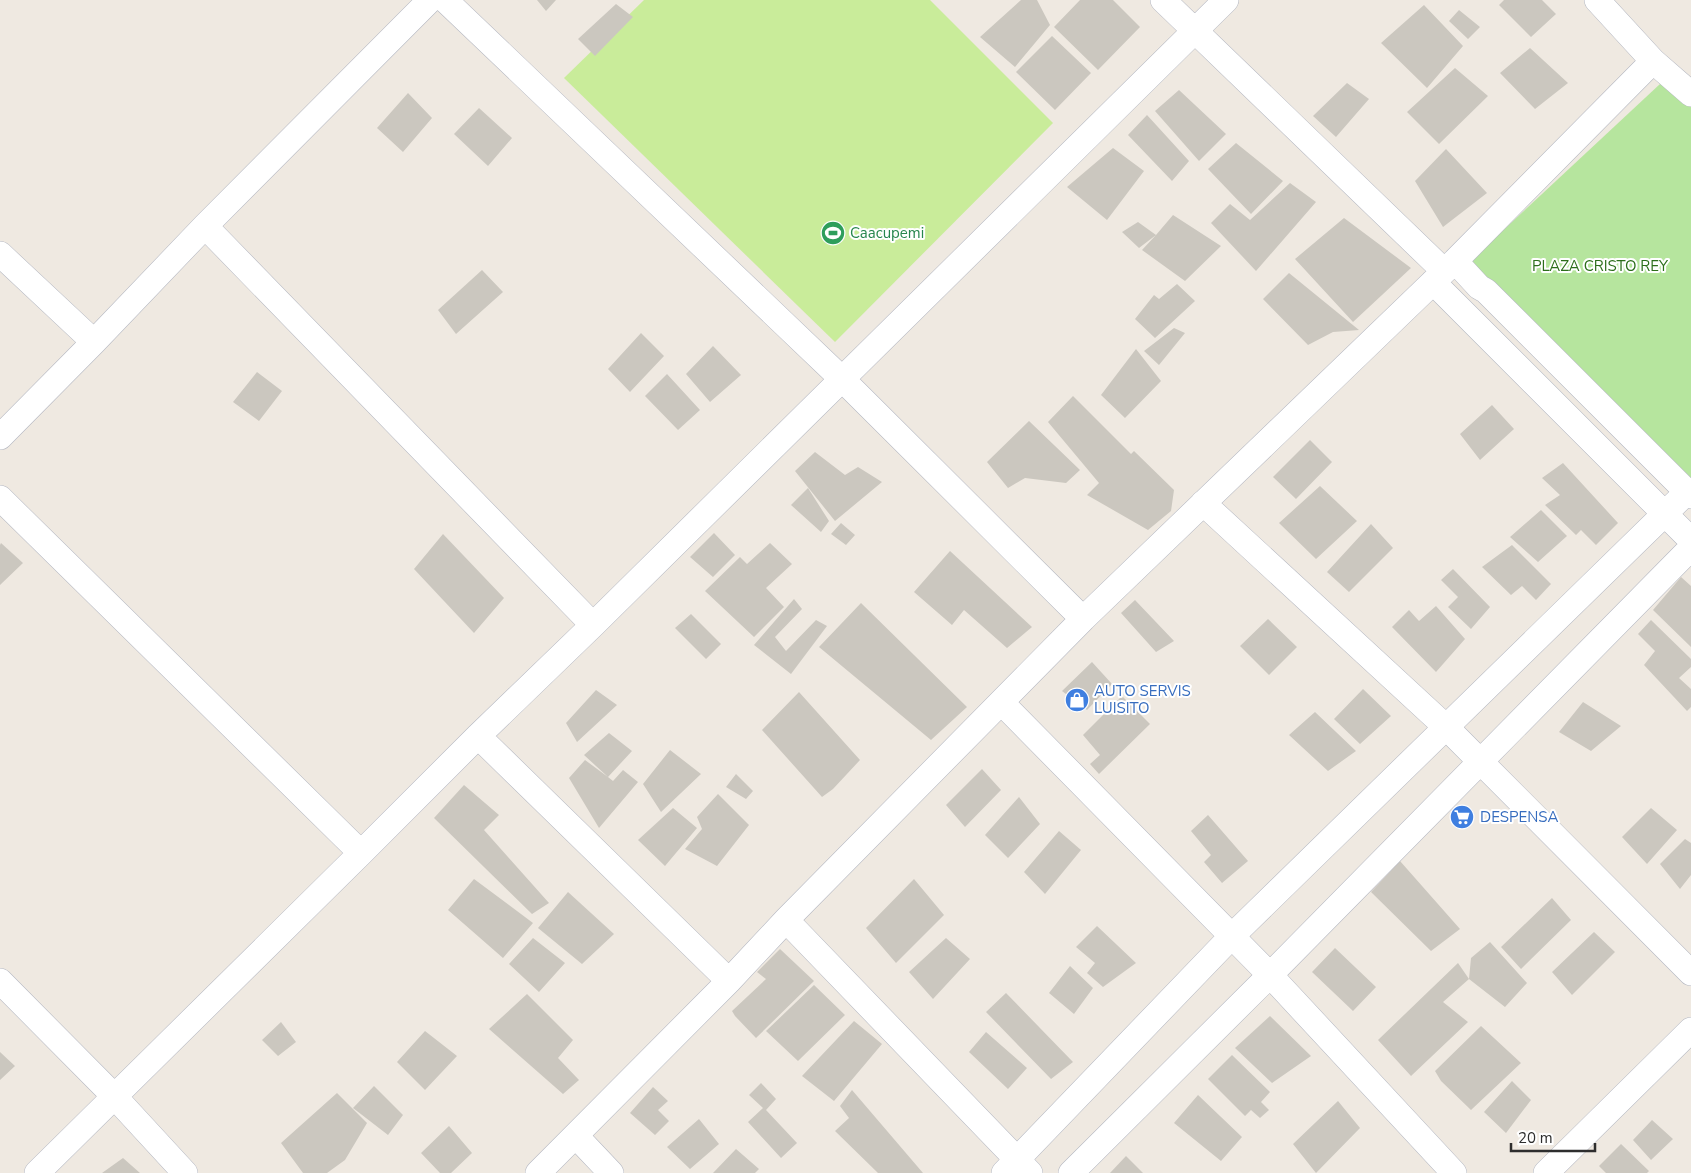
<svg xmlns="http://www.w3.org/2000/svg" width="1691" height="1173" font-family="'Nunito Sans',sans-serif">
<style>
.green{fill:#b6e59e}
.pitch{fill:#c9ec9a}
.building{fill:#cbc7bf}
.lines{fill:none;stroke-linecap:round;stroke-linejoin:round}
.minor-casing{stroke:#b4b7c1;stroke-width:26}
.minor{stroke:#fff;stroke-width:25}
.labels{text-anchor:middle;stroke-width:4;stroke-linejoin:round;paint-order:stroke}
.leisure-label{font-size:15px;fill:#27864d;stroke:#fff;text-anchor:start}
.park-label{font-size:15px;fill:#2c6e1b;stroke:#fff}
.shop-label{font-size:15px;fill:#366cbe;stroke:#fff;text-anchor:start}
</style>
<rect width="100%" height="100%" fill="#efe9e1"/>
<!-- green -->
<path class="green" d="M1675 70 1691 87V485L1468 263Z"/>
<!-- pitch -->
<path class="pitch" d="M644 0H930L1053 123 835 342 564 78Z"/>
<!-- building -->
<path class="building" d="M537 0H556L546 11Z
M1021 0H1037L1050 25 1015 67 980 37Z
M1080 0H1113L1140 27 1098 70 1054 27Z
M1504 0H1542L1556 14 1531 37 1499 5Z
M616 4 633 17 595 56 578 39Z
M1424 5 1463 46 1427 88 1381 43Z
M1459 10 1480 27 1468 39 1449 21Z
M1052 36 1091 73 1055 110 1016 72Z
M1530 48 1568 83 1535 109 1500 73Z
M1455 68 1488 96 1439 144 1407 112Z
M1347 83 1369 99 1336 137 1313 116Z
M1179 90 1226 134 1199 161 1155 111Z
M408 93 432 118 403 152 377 128Z
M479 108 512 138 488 166 454 134Z
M1147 115 1189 161 1172 181 1128 135Z
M1236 143 1283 181 1251 214 1208 169Z
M1113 148 1144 171 1107 220 1067 187Z
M1446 149 1487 193 1443 227 1415 181Z
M1290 183 1316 202 1256 271 1211 223 1230 204 1250 220Z
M1173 215 1221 246 1185 281 1142 250 1156 235 1139 248 1122 232 1138 222 1156 235Z
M1344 218 1411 268 1353 322 1295 259Z
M482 270 503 292 456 334 438 310Z
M1289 273 1359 330 1333 332 1308 345 1263 299Z
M1177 284 1195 301 1155 338 1135 319 1154 295 1159 299Z
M1174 328 1185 333 1159 365 1144 351Z
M641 333 664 356 630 392 608 369Z
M713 346 741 375 710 402 686 374Z
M1136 349 1161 381 1125 418 1101 395Z
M257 372 282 391 259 421 233 402Z
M667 374 700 410 678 430 645 396Z
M1073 396 1131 454 1134 451 1174 490 1171 511 1148 530 1087 495 1099 483 1048 422Z
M1492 405 1514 429 1480 460 1460 434Z
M1029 421 1080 470 1066 483 1025 478 1008 488 987 462Z
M1310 440 1332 462 1296 499 1273 477Z
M815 452 845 475 858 467 882 482 835 521 795 471Z
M1563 463 1618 523 1596 545 1581 530 1576 535 1545 505 1560 495 1542 478Z
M1320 486 1357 521 1316 559 1279 523Z
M808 488 829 521 821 532 791 505Z
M1541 510 1567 536 1538 562 1510 537Z
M841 523 855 535 846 545 831 534Z
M1371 524 1393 548 1349 592 1327 572Z
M714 533 735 555 713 577 690 557Z
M443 534 504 598 474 633 414 569Z
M1 543 23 563 0 585V545Z
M770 543 792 564 766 588 784 607 754 637 705 591 740 557 747 564Z
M1512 545 1551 584 1536 600 1522 586 1511 595 1482 567Z
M950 551 1032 627 1007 648 964 610 952 625 914 592Z
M1453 569 1490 607 1471 629 1448 607 1458 597 1441 580Z
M1681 577 1691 586V647L1653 610Z
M794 599 802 609 775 637 786 651 816 620 827 626 791 674 754 645Z
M1135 600 1174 641 1156 652 1121 613Z
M861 603 967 707 931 740 819 647Z
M1436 606 1465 639 1436 672 1392 627 1409 610 1419 621Z
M691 614 721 644 706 659 675 628Z
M1268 619 1297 647 1269 675 1240 646Z
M1651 620 1691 659V667L1679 678 1691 689V707L1687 711 1644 665 1655 651 1638 634Z
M1092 662 1112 684 1087 710 1062 691Z
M1363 689 1391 716 1360 744 1334 719Z
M596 690 617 705 577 742 566 723Z
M799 692 860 760 833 789 822 797 762 730Z
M1122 696 1150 724 1099 774 1090 764 1100 755 1083 735Z
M1583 702 1621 726 1591 751 1559 732Z
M1315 712 1356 751 1328 771 1289 735Z
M609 733 632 751 608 777 613 781 623 770 638 782 599 828 569 778 585 760 608 777 584 755Z
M670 750 701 774 661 812 643 784Z
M982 769 1001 790 965 827 946 805Z
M736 774 753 791 746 799 726 787Z
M464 785 499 815 484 830 549 903 532 914 434 818Z
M718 794 749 825 717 866 685 849 702 829 697 817Z
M1019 797 1040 824 1008 858 985 835Z
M673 808 697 828 665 866 638 840Z
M1651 808 1677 830 1647 864 1622 837Z
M1208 815 1248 861 1222 883 1204 862 1211 855 1191 831Z
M1059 831 1081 850 1045 894 1024 872Z
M1685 839 1691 843V875L1680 889 1660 864Z
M1400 861 1460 929 1431 951 1371 892Z
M474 879 533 923 503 958 448 910Z
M914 879 944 915 896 963 866 928Z
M568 892 614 934 582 964 538 928Z
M1552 898 1571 920 1521 969 1501 947Z
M1097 926 1136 963 1103 987 1087 973 1095 963 1076 947Z
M1594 932 1615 952 1572 995 1552 972Z
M533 938 565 963 539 992 509 964Z
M946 938 970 959 933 999 909 972Z
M1490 942 1527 983 1505 1007 1469 979 1471 958Z
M1335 948 1376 987 1353 1011 1312 972Z
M780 949 814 981 756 1038 735 1016 732 1011 766 979 757 972Z
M1458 963 1469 979 1443 1002 1468 1022 1411 1076 1378 1040Z
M1070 966 1093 988 1074 1014 1049 993Z
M814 985 845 1015 798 1061 766 1031Z
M1006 993 1073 1062 1051 1079 986 1012Z
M527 994 573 1040 558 1058 579 1080 563 1094 489 1029Z
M1270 1016 1311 1056 1272 1083 1235 1048Z
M854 1021 882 1044 834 1101 802 1076Z
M281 1022 296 1042 278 1056 262 1040Z
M1481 1026 1521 1063 1471 1110 1441 1081 1435 1071Z
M425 1031 457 1056 425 1090 397 1062Z
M986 1032 1027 1068 1008 1089 969 1052Z
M0 1052 15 1066 0 1080Z
M1232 1055 1270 1092 1261 1102 1269 1110 1260 1118 1251 1110 1245 1116 1208 1079Z
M1512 1081 1531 1100 1506 1133 1484 1112Z
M761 1083 776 1099 766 1110 797 1143 781 1158 748 1122 763 1108 749 1095Z
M374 1086 403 1115 388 1135 353 1108Z
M653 1087 668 1101 658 1110 669 1121 655 1135 630 1113Z
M852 1090 923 1173H878L835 1131 849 1118 840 1106Z
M337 1093 367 1123 345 1160 327 1173H303L281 1143Z
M1198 1095 1242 1137 1221 1161 1174 1123Z
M1338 1101 1360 1128 1316 1173 1293 1144Z
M699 1119 719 1144 690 1169 667 1147Z
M1652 1120 1673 1139 1651 1160 1633 1140Z
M449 1126 472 1153 451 1173H440L421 1153Z
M1621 1144 1649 1171 1647 1173H1606L1599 1166Z
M736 1149 759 1169 755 1173H713Z
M1126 1156 1143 1173H1110Z
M123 1158 140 1173H102Z"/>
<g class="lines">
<!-- minor casing -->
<g class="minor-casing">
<path id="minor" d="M445 0 842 379 1083 619
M1163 0 1444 271
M1597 0 1653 61 1691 94
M205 226 593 625
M0 254 94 342
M1455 261 1479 287 1486 291 1691 496
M1433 282 1691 540
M0 437 94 342 205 226 430 0
M0 498 361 853
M1203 503 1447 728 1691 973
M1002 703 1270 975 1454 1173
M478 736 729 981
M786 920 1030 1173
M0 981 115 1097 185 1173
M576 1136 611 1173
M37 1173 361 853 478 736 593 625 1226 0
M538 1173 729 981 786 920 1083 619 1455 261 1653 61
M1004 1173 1231 937 1687 492
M1071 1173 1270 975 1691 548
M1546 1173 1691 1030"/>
</g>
<!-- minor -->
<use href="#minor" class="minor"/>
</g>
<!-- icons -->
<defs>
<g id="stadium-disc" transform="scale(1.25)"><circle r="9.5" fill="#2e9e5b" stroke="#fff"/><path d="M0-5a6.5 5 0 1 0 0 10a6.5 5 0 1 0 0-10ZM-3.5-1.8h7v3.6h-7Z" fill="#fff"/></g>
<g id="shop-disc" transform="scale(1.25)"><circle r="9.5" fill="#3f7fe0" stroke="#fff"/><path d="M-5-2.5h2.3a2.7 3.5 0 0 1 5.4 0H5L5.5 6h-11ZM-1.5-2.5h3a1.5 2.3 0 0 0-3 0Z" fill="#fff"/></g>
<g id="supermarket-disc" transform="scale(1.25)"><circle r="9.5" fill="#3f7fe0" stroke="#fff"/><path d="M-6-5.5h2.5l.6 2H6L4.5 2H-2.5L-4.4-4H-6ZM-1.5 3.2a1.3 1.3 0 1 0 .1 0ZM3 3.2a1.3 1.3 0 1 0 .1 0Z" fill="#fff"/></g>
</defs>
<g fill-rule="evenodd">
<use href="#stadium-disc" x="833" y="233"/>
<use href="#shop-disc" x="1077" y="700"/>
<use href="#supermarket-disc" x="1462" y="817"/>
</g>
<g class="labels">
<!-- leisure labels -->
<g class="leisure-label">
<text x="850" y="238">Caacupemi</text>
</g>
<!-- park labels -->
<g class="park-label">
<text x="1600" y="271">PLAZA CRISTO REY</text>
</g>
<!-- shop labels -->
<g class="shop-label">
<text x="1094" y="696">AUTO SERVIS<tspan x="1094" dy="17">LUISITO</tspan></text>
<text x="1480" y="822">DESPENSA</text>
</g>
</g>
<!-- scale -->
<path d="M1511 1143v8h84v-8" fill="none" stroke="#2e2e2e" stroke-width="2.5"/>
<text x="1518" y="1143" font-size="15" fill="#2e2e2e" stroke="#ffffff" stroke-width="4" paint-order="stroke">20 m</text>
</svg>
